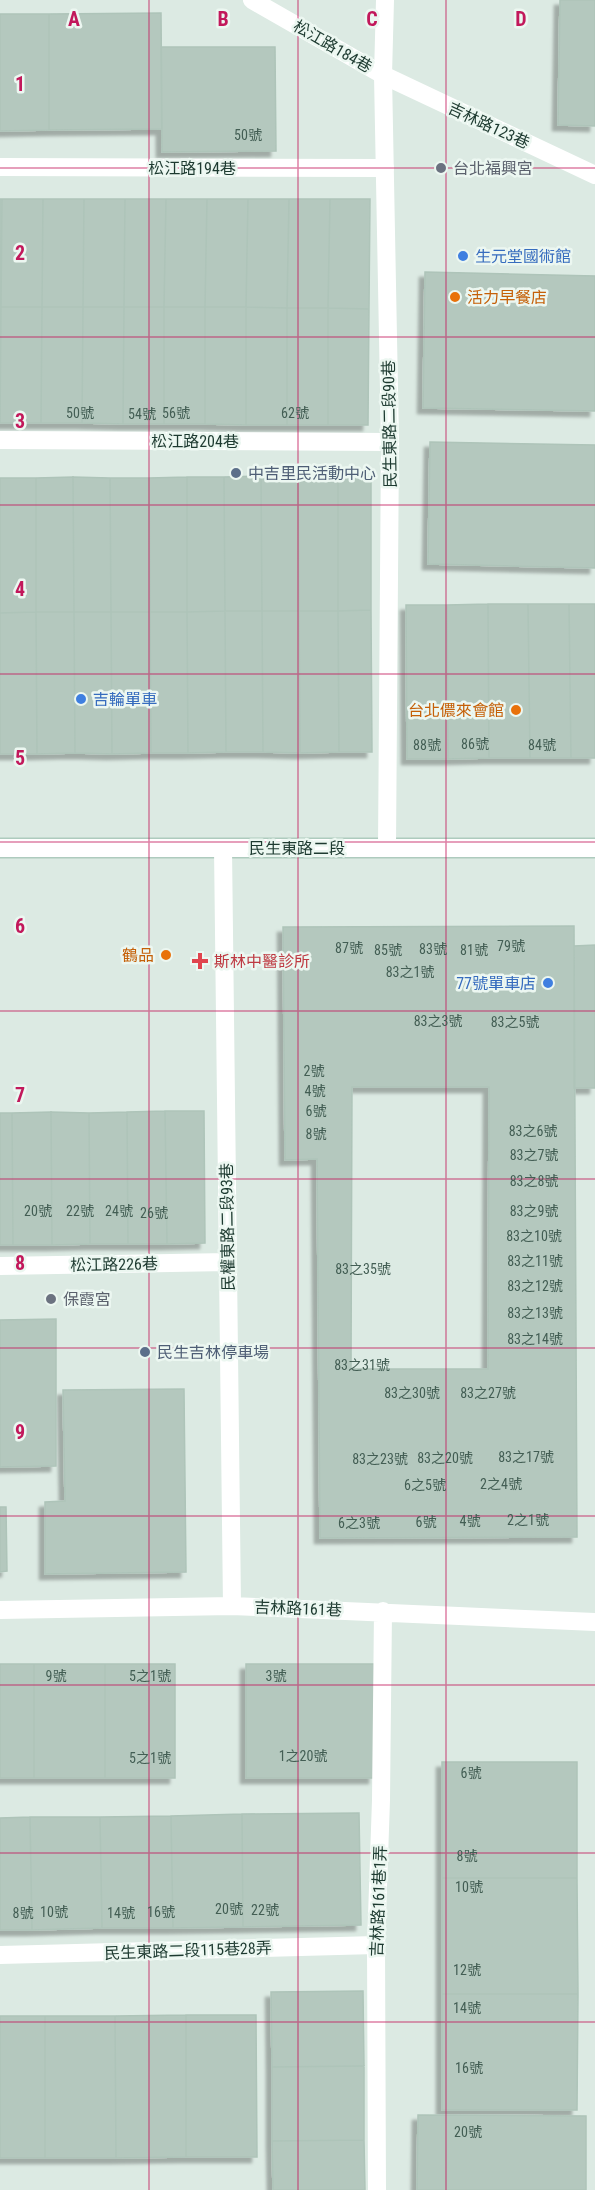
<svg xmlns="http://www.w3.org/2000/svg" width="595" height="2190" font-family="'Roboto Condensed','Noto Sans TC',sans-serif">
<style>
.building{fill:#b4c8be;stroke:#aec4b9;stroke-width:1.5;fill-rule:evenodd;filter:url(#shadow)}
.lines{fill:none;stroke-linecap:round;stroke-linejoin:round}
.secondary-casing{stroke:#aecbbe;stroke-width:21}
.lane{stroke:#fff;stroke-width:18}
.street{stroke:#fff;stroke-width:18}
.secondary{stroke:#fff;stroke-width:18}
.grid{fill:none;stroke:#c2185b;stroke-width:1.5;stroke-opacity:0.55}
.worship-dot{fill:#6b7280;stroke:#ecf7f1;stroke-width:2}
.shop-dot{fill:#3f7fe0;stroke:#ecf7f1;stroke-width:2}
.food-dot{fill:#e8710a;stroke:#ecf7f1;stroke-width:2}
.service-dot{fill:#5c6f8a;stroke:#ecf7f1;stroke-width:2}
.health-dot{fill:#e0444e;stroke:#ecf7f1;stroke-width:2}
.labels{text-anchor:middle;stroke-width:5;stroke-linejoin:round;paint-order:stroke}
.number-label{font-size:14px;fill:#435e54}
.street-label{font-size:16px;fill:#1d3a30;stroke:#ecf7f1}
.worship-label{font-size:16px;fill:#5b616d;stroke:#ecf7f1;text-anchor:start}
.shop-label{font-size:16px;fill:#366cbe;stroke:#ecf7f1;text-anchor:start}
.food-label{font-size:16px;fill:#c56008;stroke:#ecf7f1;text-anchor:end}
.service-label{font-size:16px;fill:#4e5e75;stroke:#ecf7f1;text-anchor:start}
.health-label{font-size:16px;fill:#be3a42;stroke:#ecf7f1;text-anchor:start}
.grid-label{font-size:20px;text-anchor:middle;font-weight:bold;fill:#c2185b;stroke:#ecf7f1;stroke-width:5;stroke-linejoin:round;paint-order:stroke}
</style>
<defs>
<filter id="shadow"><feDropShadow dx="-5.5" dy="5.5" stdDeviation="1.5" flood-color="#0004"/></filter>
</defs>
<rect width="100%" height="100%" fill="#dceae3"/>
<!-- building -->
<path class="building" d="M560 0H595V126L558 125Z
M161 13 162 129 49 130V14Z
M0 14H49V130L0 131Z
M161 47H275L276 151 162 152Z
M0 199H2L1 307H0Z
M2 199H43L42 307H1Z
M43 199H84L83 307H42Z
M84 199H125L124 307H83Z
M125 199H166L164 307H124Z
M166 199H207L205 307H164Z
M207 199H248L246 307H205Z
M248 199H289L287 308 246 307Z
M289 199H330L328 308H287Z
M330 199H370L369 309 328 308Z
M425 272 595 276V411L423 408Z
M0 307H1L0 423Z
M1 307H42L41 423H0Z
M42 307H83L82 423H41Z
M83 307H124L123 424 82 423Z
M124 307H164V424H123Z
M164 307H205V424H164Z
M205 307H246V425L205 424Z
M246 307 287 308V425H246Z
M287 308H328V425H287Z
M328 308 369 309 368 425H328Z
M430 442 595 445V568L428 564Z
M261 476 298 477 299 611H262Z
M261 476 262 611H225L224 477Z
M338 476H371V610L338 611Z
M338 476V611H299L298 477Z
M73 477 110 478 111 612H74Z
M73 477 74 612H36V478Z
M187 477H224L225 611 187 612Z
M187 477V612H150L149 478Z
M0 478H36V612L0 613Z
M110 478H149L150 612H111Z
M488 604 489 758 448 759 447 605Z
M488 604H528L530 758H489Z
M528 604H569L571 758H530Z
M569 604H595V758H571Z
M406 605H447L448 759H407Z
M371 610 372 752H339L338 611Z
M225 611 226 752 188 753 187 612Z
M225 611H262L263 752H226Z
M262 611H299L300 753 263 752Z
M299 611H338L339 752 300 753Z
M36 612 37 754H0V613Z
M36 612H74L75 753 37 754Z
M74 612H111L112 754 75 753Z
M111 612H150L151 753 112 754Z
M150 612H187L188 753H151Z
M574 926 577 1537 320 1538 317 1159 285 1160 283 927ZM352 1087H489L488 1369H351Z
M595 945V1088H574V946Z
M165 1111H204L205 1243 167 1244Z
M165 1111 167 1244H128L127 1112Z
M51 1112 89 1113 90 1244 52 1245Z
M51 1112 52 1245H13L12 1113Z
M127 1112 128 1244H90L89 1113Z
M0 1113H12L13 1245H0Z
M56 1319V1466L0 1467V1320Z
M184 1389 186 1572 45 1574V1502L65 1501 63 1390Z
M0 1507H6L7 1571 0 1572Z
M0 1664H34V1778H0Z
M34 1664H105V1778H34Z
M105 1664H175V1778H105Z
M246 1664H374V1778H246Z
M442 1762H577V1878H442Z
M359 1813 361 1925 243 1927 242 1814Z
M242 1814 243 1927 173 1928 171 1816Z
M171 1816 173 1928H102L100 1817Z
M30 1817H100L102 1928 32 1930Z
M30 1817 32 1930H0V1818Z
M442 1878H577L578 1994H442Z
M363 1991 364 2066 272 2067 271 1992Z
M442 1994H578L577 2110H442Z
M186 2015H256L257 2157H186Z
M186 2015V2157L116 2158 115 2016Z
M0 2016H45V2158H0Z
M45 2016H115L116 2158H45Z
M364 2066V2140L272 2141V2067Z
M418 2115 586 2116V2190H417Z
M364 2140 365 2190H273L272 2141Z"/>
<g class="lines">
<!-- secondary casing -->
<g class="secondary-casing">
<path id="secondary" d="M0 848H595"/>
</g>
<!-- lane -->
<path class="lane" d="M252 0 383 75 595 175
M0 167 385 168
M0 440 390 442
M223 848 232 1606
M0 1266 228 1262
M0 1610 232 1606 595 1622
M0 1955 376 1945
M377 2190 376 1945 381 1800 383 1611"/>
<!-- street -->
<path class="street" d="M385 0 383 75 390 442 387 847"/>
<!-- secondary -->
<use href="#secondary" class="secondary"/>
</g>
<!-- grid -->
<path class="grid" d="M149 0V2190M298 0V2190M446 0V2190M0 168H595M0 337H595M0 505H595M0 674H595M0 842H595M0 1011H595M0 1179H595M0 1348H595M0 1516H595M0 1685H595M0 1853H595M0 2022H595"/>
<!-- markers -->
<g class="worship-dot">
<circle cx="441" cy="168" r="6"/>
<circle cx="51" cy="1299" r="6"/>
</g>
<g class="shop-dot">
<circle cx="463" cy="256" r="6"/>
<circle cx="81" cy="699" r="6"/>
<circle cx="548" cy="983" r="6"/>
</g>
<g class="food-dot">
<circle cx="455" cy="297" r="6"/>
<circle cx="516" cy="710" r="6"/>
<circle cx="166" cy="955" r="6"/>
</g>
<g class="service-dot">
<circle cx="236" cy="473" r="6"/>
<circle cx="145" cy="1352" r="6"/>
</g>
<path class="health-dot" d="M197 952h6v6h6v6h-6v6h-6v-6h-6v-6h6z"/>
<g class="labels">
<!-- number labels -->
<g class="number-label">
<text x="248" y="140">50號</text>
<text x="80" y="418">50號</text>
<text x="176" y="418">56號</text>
<text x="295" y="418">62號</text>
<text x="142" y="419">54號</text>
<text x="475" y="749">86號</text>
<text x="427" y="750">88號</text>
<text x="542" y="750">84號</text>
<text x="511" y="951">79號</text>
<text x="349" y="953">87號</text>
<text x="433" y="954">83號</text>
<text x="388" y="955">85號</text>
<text x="474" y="955">81號</text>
<text x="410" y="977">83之1號</text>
<text x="438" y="1026">83之3號</text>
<text x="515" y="1027">83之5號</text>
<text x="314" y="1076">2號</text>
<text x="315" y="1096">4號</text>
<text x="316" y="1116">6號</text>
<text x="533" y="1136">83之6號</text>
<text x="316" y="1139">8號</text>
<text x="534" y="1160">83之7號</text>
<text x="534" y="1186">83之8號</text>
<text x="38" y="1216">20號</text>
<text x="80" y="1216">22號</text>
<text x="119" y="1216">24號</text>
<text x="534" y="1216">83之9號</text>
<text x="154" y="1218">26號</text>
<text x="534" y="1241">83之10號</text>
<text x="535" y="1266">83之11號</text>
<text x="363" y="1274">83之35號</text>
<text x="535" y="1291">83之12號</text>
<text x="535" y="1318">83之13號</text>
<text x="535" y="1344">83之14號</text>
<text x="362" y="1370">83之31號</text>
<text x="412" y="1398">83之30號</text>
<text x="488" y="1398">83之27號</text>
<text x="526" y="1462">83之17號</text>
<text x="445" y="1463">83之20號</text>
<text x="380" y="1464">83之23號</text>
<text x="501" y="1489">2之4號</text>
<text x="425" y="1490">6之5號</text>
<text x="528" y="1525">2之1號</text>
<text x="470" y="1526">4號</text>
<text x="426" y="1527">6號</text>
<text x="359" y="1528">6之3號</text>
<text x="56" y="1681">9號</text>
<text x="150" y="1681">5之1號</text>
<text x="276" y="1681">3號</text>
<text x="303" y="1761">1之20號</text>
<text x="150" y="1763">5之1號</text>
<text x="471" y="1778">6號</text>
<text x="467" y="1861">8號</text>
<text x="469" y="1892">10號</text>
<text x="229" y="1914">20號</text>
<text x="265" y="1915">22號</text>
<text x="54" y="1917">10號</text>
<text x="161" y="1917">16號</text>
<text x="23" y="1918">8號</text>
<text x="121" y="1918">14號</text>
<text x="467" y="1975">12號</text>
<text x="467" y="2013">14號</text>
<text x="469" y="2073">16號</text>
<text x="468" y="2137">20號</text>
</g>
<!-- street labels -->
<g class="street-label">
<text transform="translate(333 46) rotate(30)" y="6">松江路184巷</text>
<text transform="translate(489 125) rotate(25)" y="6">吉林路123巷</text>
<text x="192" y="174">松江路194巷</text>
<text transform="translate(389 424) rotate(-91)" y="6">民生東路二段90巷</text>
<text x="195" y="447">松江路204巷</text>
<text x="297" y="854">民生東路二段</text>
<text transform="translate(227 1227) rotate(-91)" y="6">民權東路二段93巷</text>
<text transform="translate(114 1264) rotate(-1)" y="6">松江路226巷</text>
<text transform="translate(298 1608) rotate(2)" y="6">吉林路161巷</text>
<text transform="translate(378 1901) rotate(-88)" y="6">吉林路161巷1弄</text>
<text transform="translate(188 1950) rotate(-2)" y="6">民生東路二段115巷28弄</text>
</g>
<!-- worship labels -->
<g class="worship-label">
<text x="453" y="174">台北福興宮</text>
<text x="63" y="1305">保霞宮</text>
</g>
<!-- shop labels -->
<g class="shop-label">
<text x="475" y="262">生元堂國術館</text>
<text x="93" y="705">吉輪單車</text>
<text x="536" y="989" text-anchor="end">77號單車店</text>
</g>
<!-- food labels -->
<g class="food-label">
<text x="467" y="303" text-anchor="start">活力早餐店</text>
<text x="504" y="716">台北儂來會館</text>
<text x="154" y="961">鶴品</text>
</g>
<!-- service labels -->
<g class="service-label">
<text x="248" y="479">中吉里民活動中心</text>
<text x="157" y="1358">民生吉林停車場</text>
</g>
<!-- health labels -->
<g class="health-label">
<text x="214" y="967">斯林中醫診所</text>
</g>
</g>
<g class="grid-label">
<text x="74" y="26">A</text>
<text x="223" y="26">B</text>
<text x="372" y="26">C</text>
<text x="521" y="26">D</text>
<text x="20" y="91">1</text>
<text x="20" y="260">2</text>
<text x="20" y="428">3</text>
<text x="20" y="596">4</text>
<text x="20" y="765">5</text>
<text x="20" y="933">6</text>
<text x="20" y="1102">7</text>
<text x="20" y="1270">8</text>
<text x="20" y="1439">9</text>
</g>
</svg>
